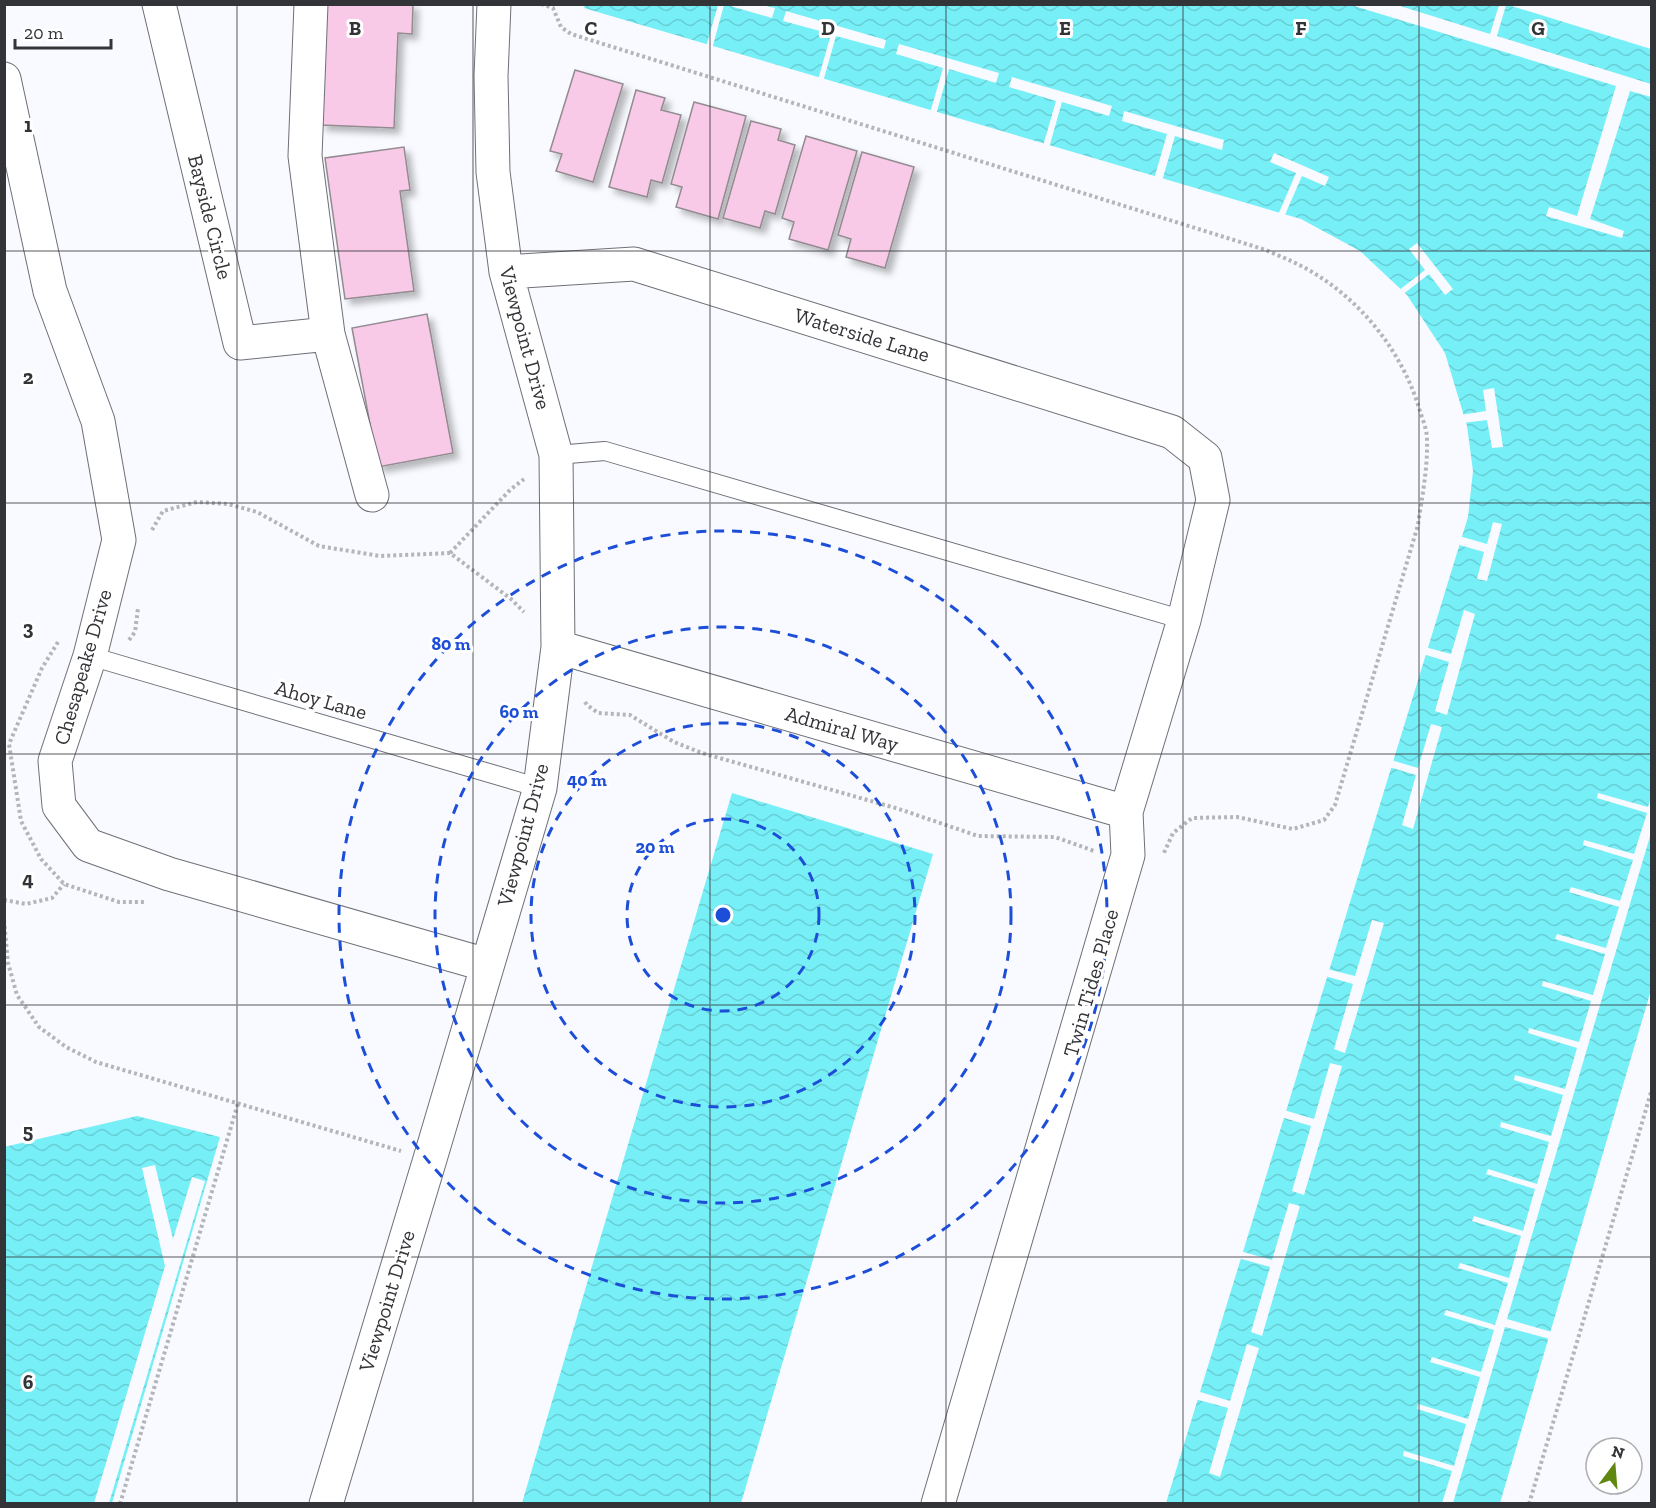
<svg xmlns="http://www.w3.org/2000/svg" width="1656" height="1508" font-family="'Zilla Slab',serif">
<style>
.water{fill:url(#water-waves)}
.pier{fill:#f8faff}
.building{fill:#f8cae8;stroke:#928b90;stroke-width:1.5;filter:url(#shadow)}
.lines{fill:none;stroke-linecap:round;stroke-linejoin:round}
.lane-casing{stroke:#6e7077;stroke-width:20}
.street-casing{stroke:#6e7077;stroke-width:35}
.path{stroke:#b3b5b9;stroke-width:4;stroke-dasharray:3 3;stroke-linecap:butt}
.lane{stroke:#fff;stroke-width:18}
.street{stroke:#fff;stroke-width:33}
.grid{fill:none;stroke:#333438;stroke-width:1.5;stroke-opacity:0.55}
.ring{fill:none;stroke:#1d4ed8;stroke-width:3;stroke-dasharray:10 8}
.labels{text-anchor:middle;stroke-width:6;stroke-linejoin:round;paint-order:stroke}
.street-label{font-size:21px;fill:#333438;stroke:#fff}
.grid-label{font-size:20px;text-anchor:middle;font-weight:bold;fill:#333438;stroke:#fff;stroke-width:6;stroke-linejoin:round;paint-order:stroke}
.centre{fill:#1d4ed8;stroke:#fff;stroke-width:3}
.ring-label{font-size:18px;text-anchor:middle;font-weight:bold;fill:#1d4ed8;stroke:#fff;stroke-width:6;stroke-linejoin:round;paint-order:stroke}
</style>
<defs>
<pattern id="water-waves" width="16" height="10" patternUnits="userSpaceOnUse" patternTransform="scale(1.5)"><rect width="16" height="10" fill="#77eff7"/><path d="M0 5q4-4 8 0t8 0" fill="none" stroke="#67ced4"/></pattern>
<filter id="shadow"><feDropShadow dx="5.5" dy="5.5" stdDeviation="3" flood-color="#0004"/></filter>
</defs>
<rect width="100%" height="100%" fill="#f8faff"/>
<!-- water -->
<path class="water" d="M585 4H1505L1651 49V990L1500 1503H1166L1468 517 1473 471 1467 426 1445 353 1407 295 1360 251 1301 219 584 8Z
M732 793 933 854 741 1503H522Z
M137 1116 220 1137 112 1503H5L4 1147Z"/>
<!-- pier -->
<path class="pier" d="M718 5H724L712 49 706 47Z
M727 5H762L775 8 772 18Z
M1351 5H1397L1490 34 1499 5H1506L1497 36 1651 84V97L1630 91 1590 219 1624 231 1622 238 1546 216 1549 207 1577 216 1616 86Z
M786 11 886 40 884 49 836 36 823 82 818 80 831 34 783 21Z
M899 44 999 73 996 83 949 69 936 115 930 113 943 68 896 54Z
M1012 77 1112 106 1109 116 1062 102 1049 148 1043 146 1056 101 1009 87Z
M1124 111 1224 140 1222 150 1175 136 1162 181 1154 179 1167 134 1122 121Z
M1274 153 1329 177 1325 186 1302 176 1284 217 1278 215 1296 173 1270 162Z
M1417 243 1453 289 1445 295 1429 274 1402 295 1398 291 1425 270 1409 249Z
M1494 388 1503 447 1492 448 1487 420 1463 423 1460 415 1486 411 1483 390Z
M1493 522 1502 524 1487 581 1477 579 1484 552 1456 544 1459 536 1487 544Z
M1464 610 1475 614 1447 715 1435 711 1449 662 1423 654 1425 647 1451 654Z
M1431 724 1442 727 1413 829 1402 825 1416 775 1389 767 1391 760 1418 768Z
M1598 793 1648 807 1651 797V833L1507 1319 1552 1332 1550 1339 1505 1327 1453 1503H1442L1452 1471 1403 1456 1404 1451 1454 1466 1466 1424 1417 1409 1418 1404 1468 1419 1480 1377 1430 1362 1432 1357 1481 1372 1494 1330 1444 1315 1446 1310 1495 1325 1508 1283 1458 1268 1460 1263 1509 1278 1521 1236 1472 1221 1474 1216 1523 1231 1535 1189 1486 1174 1488 1169 1537 1184 1549 1142 1500 1127 1501 1122 1551 1136 1563 1095 1514 1080 1515 1075 1565 1089 1577 1048 1528 1033 1529 1028 1579 1042 1591 1001 1542 986 1543 981 1593 995 1605 954 1555 939 1557 934 1606 948 1619 907 1569 892 1571 887 1620 901 1633 860 1583 845 1584 840 1634 854 1647 813 1597 798Z
M1372 920 1384 923 1345 1053 1334 1049 1353 984 1325 976 1327 969 1355 976Z
M1330 1063 1342 1066 1304 1195 1292 1191 1311 1126 1281 1117 1284 1110 1314 1119Z
M155 1165 173 1239 192 1177 205 1181 109 1503H94L165 1266 142 1168Z
M1289 1203 1300 1206 1262 1336 1251 1332 1270 1267 1238 1258 1240 1251 1272 1260Z
M1247 1344 1259 1348 1220 1477 1209 1473 1228 1408 1195 1399 1197 1391 1230 1401Z"/>
<!-- building -->
<path class="building" d="M326 4H413L412 34 398 33 394 128 321 125Z
M575 70 623 84 593 182 556 171 562 154 550 151Z
M636 90 665 98 661 110 681 115 662 183 651 180 647 197 609 187Z
M694 102 746 116 718 219 676 207 682 187 671 184Z
M751 121 781 129 778 140 795 145 775 214 765 211 760 228 723 218Z
M806 136 857 151 828 250 789 239 794 222 782 218Z
M404 147 410 190 400 191 414 291 345 299 325 158Z
M862 152 914 167 885 268 846 257 851 239 838 235Z
M427 314 453 453 378 467 352 328Z"/>
<g class="lines">
<!-- lane casing -->
<g class="lane-casing">
<path id="lane" d="M556 455 605 451 1184 620
M90 656 540 788"/>
</g>
<!-- street casing -->
<g class="street-casing">
<path id="street" d="M159 4 240 343 328 334
M311 4 305 156 328 334 372 495
M4 79 50 291 98 421 119 540 90 656 55 761 59 806 88 845 169 874 487 965
M506 272 634 264 1172 432 1205 458 1213 500 1184 620 1126 812 1128 855 938 1504
M558 647 1126 812
M326 1504 430 1159 540 788 558 647 556 455 506 272 493 172 491 76 494 4"/>
</g>
<!-- path -->
<path class="path" d="M541 4 553 8 561 27 571 34 1266 250C1274 254 1283 257 1291 261 1351 288 1400 345 1419 408 1422 418 1427 429 1427 439 1428 467 1422 497 1418 525L1335 805 1324 820 1293 829 1237 817 1192 818 1173 833 1163 855
M1650 4 1652 5
M152 530 163 511 197 502 228 504 257 512 319 546 380 556 450 553 511 599 524 612
M450 553 510 490 524 479
M129 640 135 632 138 608
M58 642 42 668 9 744 21 821 41 859 64 884 119 902H145
M585 702 587 705 598 713 630 715 674 742 702 753 899 809 978 836 1055 837 1094 851
M4 900 26 904 52 898 64 884
M4 920 8 963 17 995 39 1027 66 1047 96 1062 401 1151
M120 1504 238 1103
M1529 1504 1652 1089"/>
<!-- lane -->
<use href="#lane" class="lane"/>
<!-- street -->
<use href="#street" class="street"/>
</g>
<!-- grid -->
<path class="grid" d="M237 4V1504M473 4V1504M710 4V1504M946 4V1504M1183 4V1504M1419 4V1504M4 251H1652M4 503H1652M4 754H1652M4 1005H1652M4 1257H1652"/>
<!-- distance rings -->
<g class="ring">
<circle cx="723" cy="915" r="96"/>
<circle cx="723" cy="915" r="192"/>
<circle cx="723" cy="915" r="288"/>
<circle cx="723" cy="915" r="384"/>
</g>
<g class="labels">
<!-- street labels -->
<g class="street-label">
<text transform="translate(210 217) rotate(76)" y="7">Bayside Circle</text>
<text transform="translate(862 335) rotate(17)" y="7">Waterside Lane</text>
<text transform="translate(525 338) rotate(75)" y="7">Viewpoint Drive</text>
<text transform="translate(83 667) rotate(-74)" y="7">Chesapeake Drive</text>
<text transform="translate(321 700) rotate(16)" y="7">Ahoy Lane</text>
<text transform="translate(842 729) rotate(16)" y="7">Admiral Way</text>
<text transform="translate(523 835) rotate(-75)" y="7">Viewpoint Drive</text>
<text transform="translate(1091 983) rotate(-74)" y="7">Twin Tides Place</text>
<text transform="translate(387 1301) rotate(-73)" y="7">Viewpoint Drive</text>
</g>
</g>
<g class="grid-label">
<text x="355" y="35">B</text>
<text x="591" y="35">C</text>
<text x="828" y="35">D</text>
<text x="1065" y="35">E</text>
<text x="1301" y="35">F</text>
<text x="1538" y="35">G</text>
<text x="28" y="132">1</text>
<text x="28" y="384">2</text>
<text x="28" y="635">3</text>
<text x="28" y="886">4</text>
<text x="28" y="1138">5</text>
<text x="28" y="1389">6</text>
</g>
<circle cx="723" cy="915" r="9" class="centre"/>
<g class="ring-label">
<text x="451" y="650">80 m</text>
<text x="519" y="718">60 m</text>
<text x="587" y="786">40 m</text>
<text x="655" y="853">20 m</text>
</g>
<!-- border -->
<rect width="1656" height="1508" fill="none" stroke="#333438" stroke-width="12"/>
<!-- north arrow -->
<g transform="translate(1614 1466) rotate(16)"><circle r="28" fill="#ffffff" stroke="#adaeaf" stroke-width="1.5"/>
<path d="M0-4.5L10 22L0 15L-10 22Z" fill="#60870f"/>
<text y="-9" font-size="16" font-weight="bold" text-anchor="middle" fill="#333438">N</text>
</g>
<!-- scale -->
<path d="M15 39v9h96v-9" fill="none" stroke="#333438" stroke-width="3"/>
<text x="24" y="39" font-size="18" fill="#333438" stroke="#ffffff" stroke-width="4.5" paint-order="stroke">20 m</text>
</svg>
